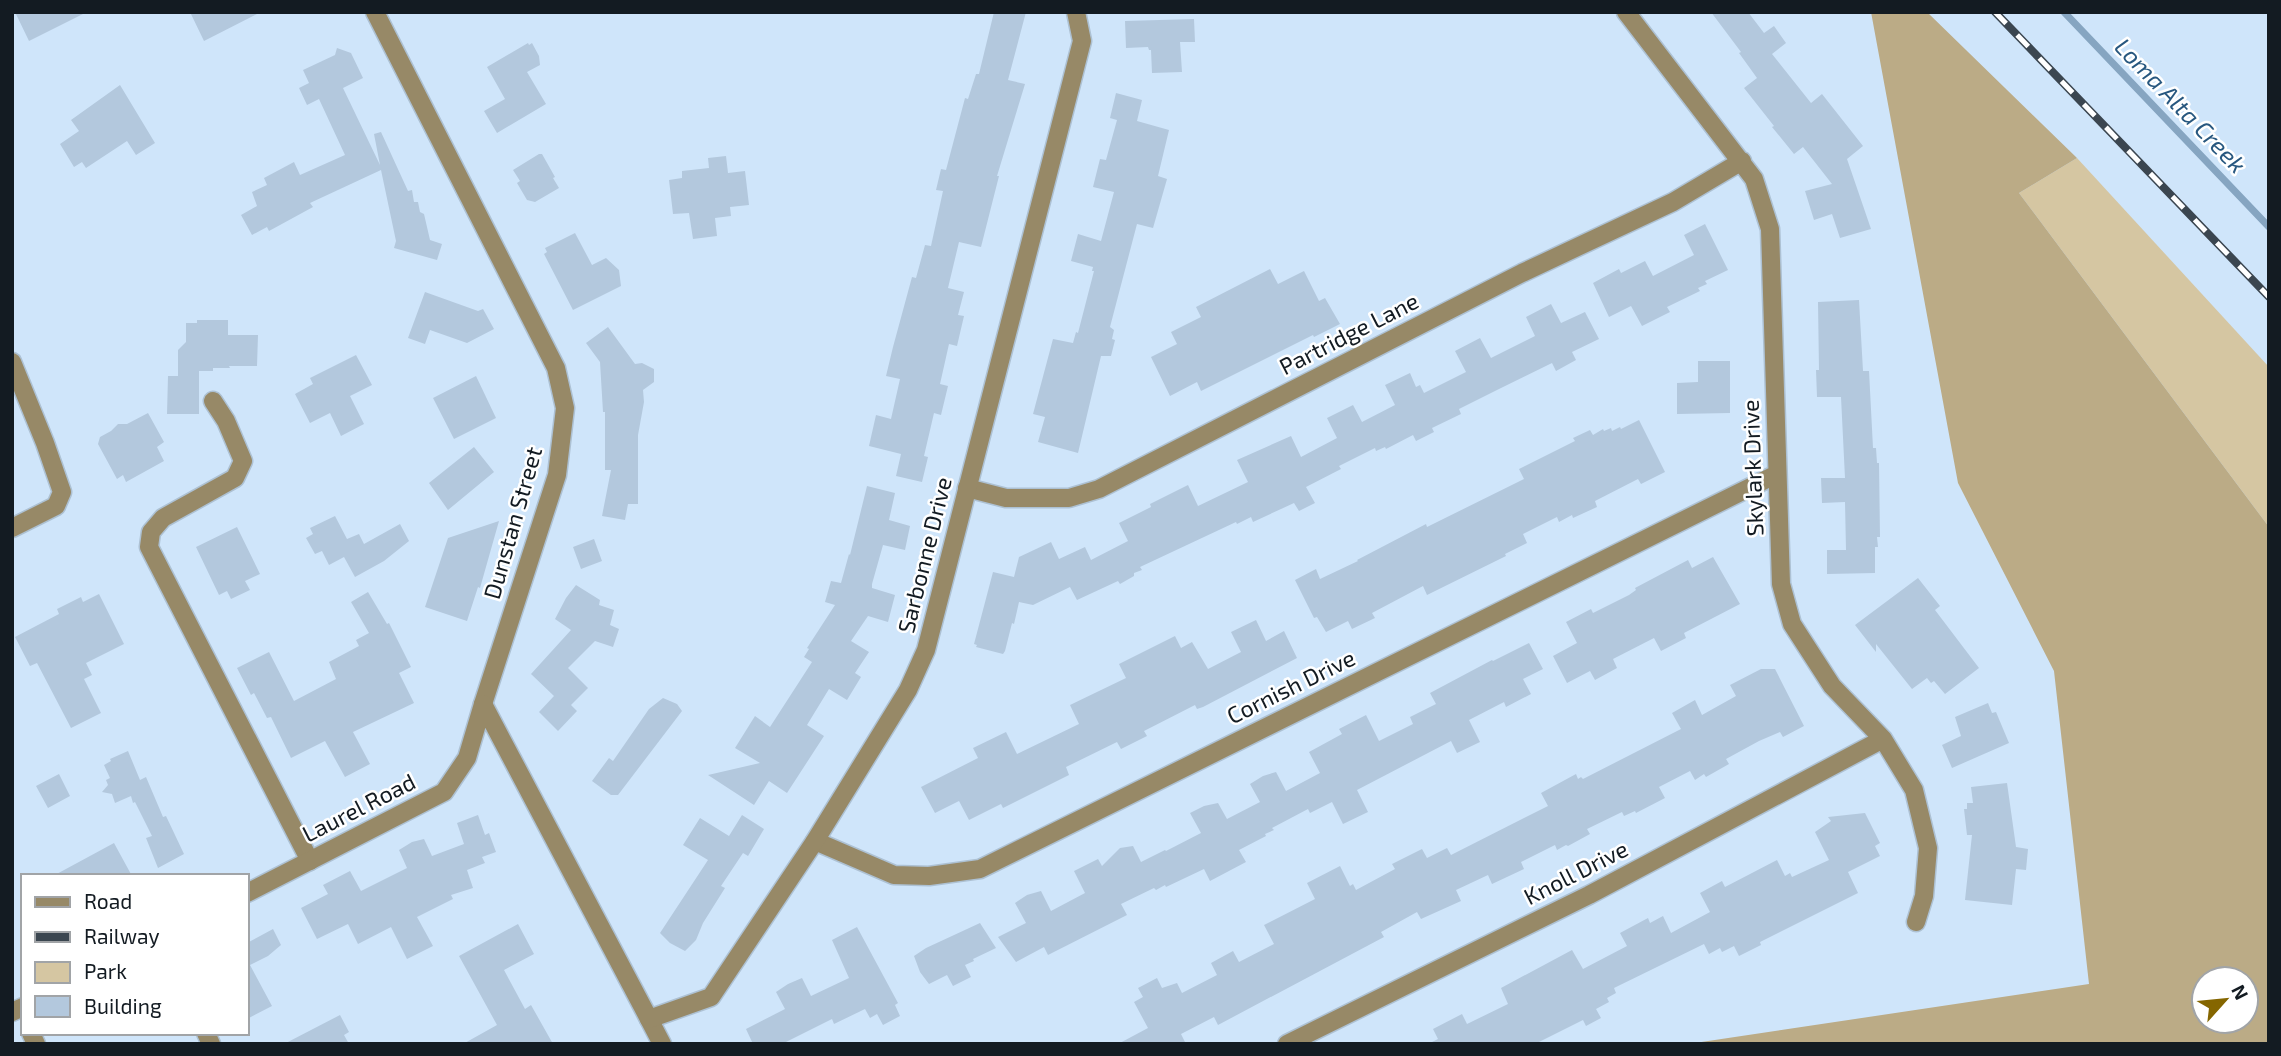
<svg xmlns="http://www.w3.org/2000/svg" width="2281" height="1056" font-family="'Exo 2',sans-serif">
<style>
.green{fill:#d5c6a2}
.forest{fill:#bbab86;fill-rule:evenodd}
.lines{fill:none;stroke-linecap:round;stroke-linejoin:round}
.stream{stroke:#86a5c1;stroke-width:7}
.building{fill:#b3c8dd}
.minor-casing{stroke:#adc1d3;stroke-width:21}
.tertiary-casing{stroke:#adc1d3;stroke-width:21}
.minor{stroke:#978967;stroke-width:18}
.tertiary{stroke:#978967;stroke-width:18}
.rail-casing{stroke:#3b4650;stroke-width:8}
.rail{stroke:#fff;stroke-width:5;stroke-dasharray:16;stroke-linecap:butt}
.labels{text-anchor:middle;stroke-width:5;stroke-linejoin:round;paint-order:stroke}
.street-label{font-size:23px;fill:#131b22;stroke:#fff}
.water-label{font-size:24px;font-style:italic;fill:#27577f;stroke:#fff}
</style>
<rect width="100%" height="100%" fill="#cfe5fa"/>
<!-- green -->
<path class="green" d="M2077 158 2269 367V527L2019 193Z"/>
<!-- forest -->
<path class="forest" d="M1871 12H1927L2077 158 2019 193 2269 527V1044H1688L2089 984 2054 671 1958 483ZM2204 979H2246V1021H2204Z"/>
<g class="lines">
<!-- stream -->
<path class="stream" d="M2064 12 2269 227"/>
</g>
<!-- building -->
<path class="building" d="M15 12H87L29 41Z
M190 12H261L204 41Z
M994 12H1026L1008 80 1025 84 997 176H999L981 247 959 242 948 288 964 292 958 315 964 316 957 346 949 344 940 384 948 386 941 415 934 413 924 456 928 457 922 482 896 476 901 454 869 446 876 415 891 419 900 379 886 376 893 347 912 277 916 278 925 245 931 246 943 191 936 190 941 169 946 170 965 98 968 99 976 74H979Z
M1711 12H1748L1764 33 1774 26 1786 43 1772 54 1811 103 1822 94 1863 146 1847 159 1871 229 1840 238 1832 214 1814 220 1805 191 1832 184 1803 147 1794 154 1772 127 1774 126 1744 88 1757 78 1739 53 1741 52Z
M1194 19 1195 42H1180L1182 72 1152 73 1151 50H1149L1148 47 1126 48 1125 21Z
M528 43 529 45 532 43 539 56 540 65 527 72 546 104 497 133 484 111 505 99 487 67Z
M337 48 351 53 363 78 343 88 380 165 374 134 381 132 408 191 412 190 414 202H418L420 212 424 214 430 240 442 244 437 260 394 248 396 241 381 170 310 203 313 207 269 231 267 227 252 235 241 215 257 206 252 192 267 185 264 178 294 162 300 175 345 155 319 99 307 105 299 88 309 83 303 70 335 55Z
M120 85 155 143 136 155 127 141 86 168 82 162 74 167 60 144 79 131 71 120Z
M1116 93 1142 100 1137 121 1169 130 1158 176 1167 179 1153 228 1137 224 1110 327 1114 330 1112 339 1115 340 1111 356H1101L1078 453 1038 442 1045 417 1033 414 1053 339 1073 343 1076 332 1078 333 1094 271H1092L1093 267 1071 261 1078 234 1101 241 1114 192 1093 187 1100 159 1106 160 1117 120 1110 118Z
M539 154H542L555 177 553 178 559 188 535 202 527 200 517 183 520 181 513 170Z
M726 156 728 173 745 171 749 205 730 207 731 216 715 218 717 236 693 239 689 213 673 214 669 180 682 178V171L709 168 708 158Z
M1705 224 1728 270 1705 281 1707 284 1698 288 1700 291 1667 307 1670 312 1642 326 1631 306 1609 317 1593 283 1619 269 1621 273 1645 261 1653 276 1694 255 1684 235Z
M575 233 592 265 606 258 619 270 621 286 573 310 544 254 547 252 545 248Z
M1270 269 1278 284 1304 271 1319 301 1325 298 1340 324 1314 337 1313 335 1201 391 1197 382 1170 396 1151 357 1177 344 1171 332 1201 317 1196 307Z
M425 292 478 311 483 309 494 329 467 343 430 330 425 344 408 338Z
M1859 300 1863 371H1869L1873 448H1876L1877 463H1879L1880 537H1877L1878 547H1875V573L1827 574V550H1846L1845 502 1822 503 1821 478H1845L1841 397H1817L1816 370H1819L1818 302Z
M1551 304 1561 323 1585 312 1599 339 1572 352 1576 360 1556 371 1552 363 1499 389 1459 409 1461 414 1432 428 1434 432 1416 441 1413 435 1386 449 1385 447 1376 451 1375 448 1339 466 1341 469 1306 487 1315 503 1299 511 1294 503 1253 522 1251 517 1237 524 1236 522 1140 567 1142 570 1134 573V576L1120 584 1118 581 1077 600 1070 587 1033 605 1019 602 1014 624 1012 623 1005 651 1003 654 976 647 977 645 974 644 993 572 1014 577 1019 557 1051 542 1059 559 1085 547 1091 560 1128 541 1119 523 1151 507 1150 504 1188 485 1198 506 1248 482 1237 460 1291 436 1301 457 1337 438 1327 418 1353 405 1362 422 1395 405 1385 385 1410 373 1416 387 1420 385 1424 393 1466 372 1455 351 1480 338 1491 358 1535 336 1526 317Z
M197 320H228V335H258L257 366H229L230 368H213V371H199V414H167L168 376H178V350L186 342V323H197Z
M608 327 635 364 642 363 654 369V382L643 390 644 402 638 435V504H628L625 520 602 516 611 470H605V412H603L600 362 586 343Z
M356 355 372 385 350 396 364 424 341 436 330 413 310 423 295 394 313 384 310 378Z
M1698 361H1730V413L1677 414V383L1698 382Z
M476 376 496 418 454 439 433 398Z
M148 413 164 442 157 447 164 461 126 482 123 475 117 479 98 444 100 437 111 431 118 424H127Z
M1639 420 1665 472 1641 484 1638 479 1595 501 1597 507 1573 518 1572 515 1559 522 1557 517 1523 534 1527 543 1505 554 1506 556 1427 595 1423 586 1372 613 1375 618 1352 629 1348 621 1326 632 1317 617 1314 618 1295 580 1316 569 1320 579 1358 561 1357 560 1426 524 1427 527 1524 479 1519 469 1575 441 1573 438 1590 430 1593 435 1603 429 1604 431 1611 428 1612 431 1620 427 1621 429Z
M474 447 494 472 448 510 429 483Z
M867 486 895 493 889 520 910 526 905 550 883 545 872 584V588L895 595 888 622 868 616 851 641 869 652 855 673 861 677 847 700 829 689 807 725 824 736 787 793 769 781 754 805 708 775 760 763 735 748 755 716 770 727 812 662 804 657 809 649 807 648 835 605 825 602 831 581 841 583 849 554 850 555Z
M335 516 347 539 359 534 364 544 400 524 409 541 384 561 355 577 344 557 329 565 322 551 315 554 306 538 313 534 310 528Z
M499 521 480 588 478 587 467 621 425 607 448 538Z
M237 527 260 574 245 581 250 590 231 599 227 591 219 595 196 547Z
M594 539 602 561 581 569 573 547Z
M1713 557 1740 604 1684 633 1686 638 1661 651 1654 638 1613 659 1617 668 1595 680 1590 671 1567 683 1553 656 1577 643 1566 622 1591 609 1593 613 1629 595 1636 590 1635 588 1688 560 1692 568Z
M1918 578 1940 606 1935 610 1979 668 1945 694 1934 681 1931 683 1927 678 1912 689 1876 644V652L1855 625Z
M576 585 600 600 599 605 614 610 610 625 619 629 613 647 595 641 568 668 588 688 571 705 577 711 558 731 539 712 554 696 531 674 571 630 555 619 566 598Z
M368 592 387 624 389 623 411 667 399 673 414 703 353 732 370 764 345 777 325 741 291 758 271 717 267 718 254 693 251 695 237 668 269 652 294 701 336 679 329 662 359 646 356 640 369 633 351 602Z
M99 594 124 644 86 663 92 675 84 679 101 713 71 728 37 663 30 666 15 637 59 614 57 609 81 597 83 602Z
M1256 620 1266 641 1284 631 1297 658 1203 707 1197 709 1195 705 1144 731 1147 736 1121 749 1117 742 1066 767 1069 775 1003 808 1001 804 969 820 959 801 935 813 921 787 978 758 973 748 1006 732 1017 754 1079 724 1070 705 1126 678 1119 664 1175 636 1181 648 1192 642 1208 669 1241 652 1231 632Z
M1529 643 1543 669 1523 679 1531 694 1506 707 1504 702 1469 720 1480 742 1457 753 1451 741 1357 790 1368 812 1343 824 1332 802 1310 813 1308 809 1272 828 1274 830 1265 834 1266 836 1239 850 1246 862 1210 881 1204 869 1166 887 1165 885 1156 890 1154 888 1121 904 1127 915 1048 955 1044 947 1016 962 998 937 1026 923 1015 903 1027 895 1041 891 1051 911 1085 893 1074 871 1098 859 1102 866 1120 848 1133 846 1141 862 1165 850 1166 851 1201 833 1190 813 1204 806 1218 803 1227 819 1260 802 1250 784 1263 776 1276 772 1286 791 1320 773 1309 752 1342 734 1339 729 1366 715 1379 741 1413 724 1410 717 1436 704 1430 693 1492 660 1493 661Z
M1761 669H1775L1804 726 1783 737 1780 732 1759 741 1726 759 1729 764 1706 777 1704 774 1695 780 1690 771 1659 787 1665 798 1636 813 1635 811 1624 816 1622 812 1587 829 1590 834 1568 846 1566 845 1557 850 1555 845 1521 862 1524 869 1492 884 1488 875 1456 890 1461 901 1421 919 1417 912 1381 932 1384 937 1218 1025 1214 1017 1181 1034 1186 1044H1118L1148 1028 1134 1002 1143 997 1138 988 1157 978 1162 988 1177 983 1182 993 1217 975 1211 963 1233 951 1239 962 1274 944 1264 925 1315 899 1307 883 1340 866 1350 886 1353 884 1356 890 1395 869 1392 864 1422 849 1427 858 1447 848 1451 855 1548 806 1541 793 1576 774 1578 779 1581 777 1583 779 1681 729 1672 713 1695 700 1702 715 1736 696 1730 685Z
M663 698 677 704 682 711 618 795H611L592 781 609 758 613 761 649 709Z
M1988 703 1992 713 1996 712 2009 743 1952 768 1942 745 1961 736 1955 717Z
M128 751 140 780 146 777 163 817 166 816 184 854 158 868 146 838 152 836 135 802 133 803 131 796 115 803 112 794 102 792 108 785 106 780 110 778 104 765 111 761 110 759Z
M59 774 70 796 48 808 36 786Z
M2007 783 2016 847 2028 849 2026 870 2016 869 2012 905 1965 900 1972 835H1967L1964 809H1967V803H1973L1971 787Z
M1865 813 1880 843 1875 846 1880 856 1848 872 1858 893 1760 942 1761 945 1739 956 1734 946 1722 952 1720 948 1709 954 1704 944 1614 988 1616 993 1607 998 1609 1002 1596 1009 1601 1018 1586 1026 1583 1020 1535 1044H1428L1438 1039 1433 1029 1462 1014 1467 1024 1508 1004 1501 988 1572 950 1583 969 1627 946 1620 933 1648 918 1650 923 1663 916 1671 933 1710 912 1700 893 1722 881 1725 887 1777 860 1785 876 1790 873 1792 877 1829 860 1815 832 1831 821 1828 817Z
M478 815 485 835 489 833 496 852 482 857 485 863 467 870 473 888 451 895 453 899 417 917 433 946 407 959 391 927 358 944 348 924 317 939 301 908 328 894 323 885 350 871 361 891 407 868 399 850 412 842 424 839 432 856 464 844 457 823Z
M742 815 764 829 748 856 743 853 721 886 725 888 703 923 696 940 685 951 670 943 660 933 708 860 683 845 700 818 729 836Z
M114 843 132 876H53Z
M980 923 996 948 973 959 974 961 965 965 971 977 953 986 947 975 929 984 920 972 914 956 926 948Z
M518 924 534 954 504 970 525 1009 531 1005 553 1044H463L497 1025 459 956Z
M857 927 898 1003 895 1005 900 1016 883 1025 877 1014 870 1018 865 1009 834 1024 832 1019 782 1044H753L746 1029 785 1009 776 992 788 984 802 978 811 996 849 978 832 940Z
M273 929 281 945 268 956 250 965 272 1006 247 1019V943Z
M340 1015 349 1032 344 1035 349 1044H284Z"/>
<g class="lines">
<!-- minor casing -->
<g class="minor-casing">
<path id="minor" d="M375 12 556 368 565 408 557 475 483 704
M1626 12 1754 179 1770 229 1781 584 1792 624 1832 686 1883 739 1914 790 1928 848 1924 896 1916 922
M12 362 45 443 62 492 56 506 12 528
M213 401 226 421 243 461 235 478 163 518 151 532 149 547 310 861
M967 488 1006 498H1069L1099 489 1522 273 1673 202 1742 161
M815 841 894 875 929 876 980 869 1777 474
M649 1019 662 1044
M31 1033 36 1044
M206 1033 211 1044
M1287 1044 1589 895 1883 739"/>
</g>
<!-- tertiary casing -->
<g class="tertiary-casing">
<path id="tertiary" d="M483 704 649 1019 711 997 815 841 908 690 926 650 1082 41 1076 12
M247 893 444 792 467 758 483 704
M12 1012 23 1007"/>
</g>
<!-- minor -->
<use href="#minor" class="minor"/>
<!-- tertiary -->
<use href="#tertiary" class="tertiary"/>
<!-- rail casing -->
<g class="rail-casing">
<path id="rail" d="M1995 12 2269 297"/>
</g>
<!-- rail -->
<use href="#rail" class="rail"/>
</g>
<g class="labels">
<!-- street labels -->
<g class="street-label">
<text transform="translate(1349 334) rotate(-27)" y="8">Partridge Lane</text>
<text transform="translate(1753 468) rotate(-92)" y="8">Skylark Drive</text>
<text transform="translate(513 523) rotate(-74)" y="8">Dunstan Street</text>
<text transform="translate(925 555) rotate(-76)" y="8">Sarbonne Drive</text>
<text transform="translate(1291 687) rotate(-26)" y="8">Cornish Drive</text>
<text transform="translate(359 808) rotate(-27)" y="8">Laurel Road</text>
<text transform="translate(1576 873) rotate(-27)" y="8">Knoll Drive</text>
</g>
<!-- water labels -->
<g class="water-label">
<text transform="translate(2180 106) rotate(46)" y="8">Loma Alta Creek</text>
</g>
</g>
<!-- border -->
<rect width="2281" height="1056" fill="none" stroke="#131b22" stroke-width="28"/>
<!-- legend -->
<rect x="21" y="874" width="228" height="161" fill="#ffffff" stroke="#a1a4a7" stroke-width="2"/>
<rect x="35" y="897" width="35" height="10" fill="#978967" stroke="#a1a4a7" stroke-width="2"/>
<text x="84" y="909" font-size="21" fill="#131b22">Road</text>
<rect x="35" y="932" width="35" height="10" fill="#3b4650" stroke="#a1a4a7" stroke-width="2"/>
<text x="84" y="944" font-size="21" fill="#131b22">Railway</text>
<rect x="35" y="962" width="35" height="21" fill="#d5c6a2" stroke="#a1a4a7" stroke-width="2"/>
<text x="84" y="979" font-size="21" fill="#131b22">Park</text>
<rect x="35" y="996" width="35" height="21" fill="#b3c8dd" stroke="#a1a4a7" stroke-width="2"/>
<text x="84" y="1014" font-size="21" fill="#131b22">Building</text>
<!-- north arrow -->
<g transform="translate(2225 1000) rotate(63)"><circle r="33" fill="#ffffff" stroke="#a1a4a7" stroke-width="2"/>
<path d="M0-5L12 26L0 18L-12 26Z" fill="#856600"/>
<text y="-10" font-size="19" font-weight="bold" text-anchor="middle" fill="#131b22">N</text>
</g>
</svg>
